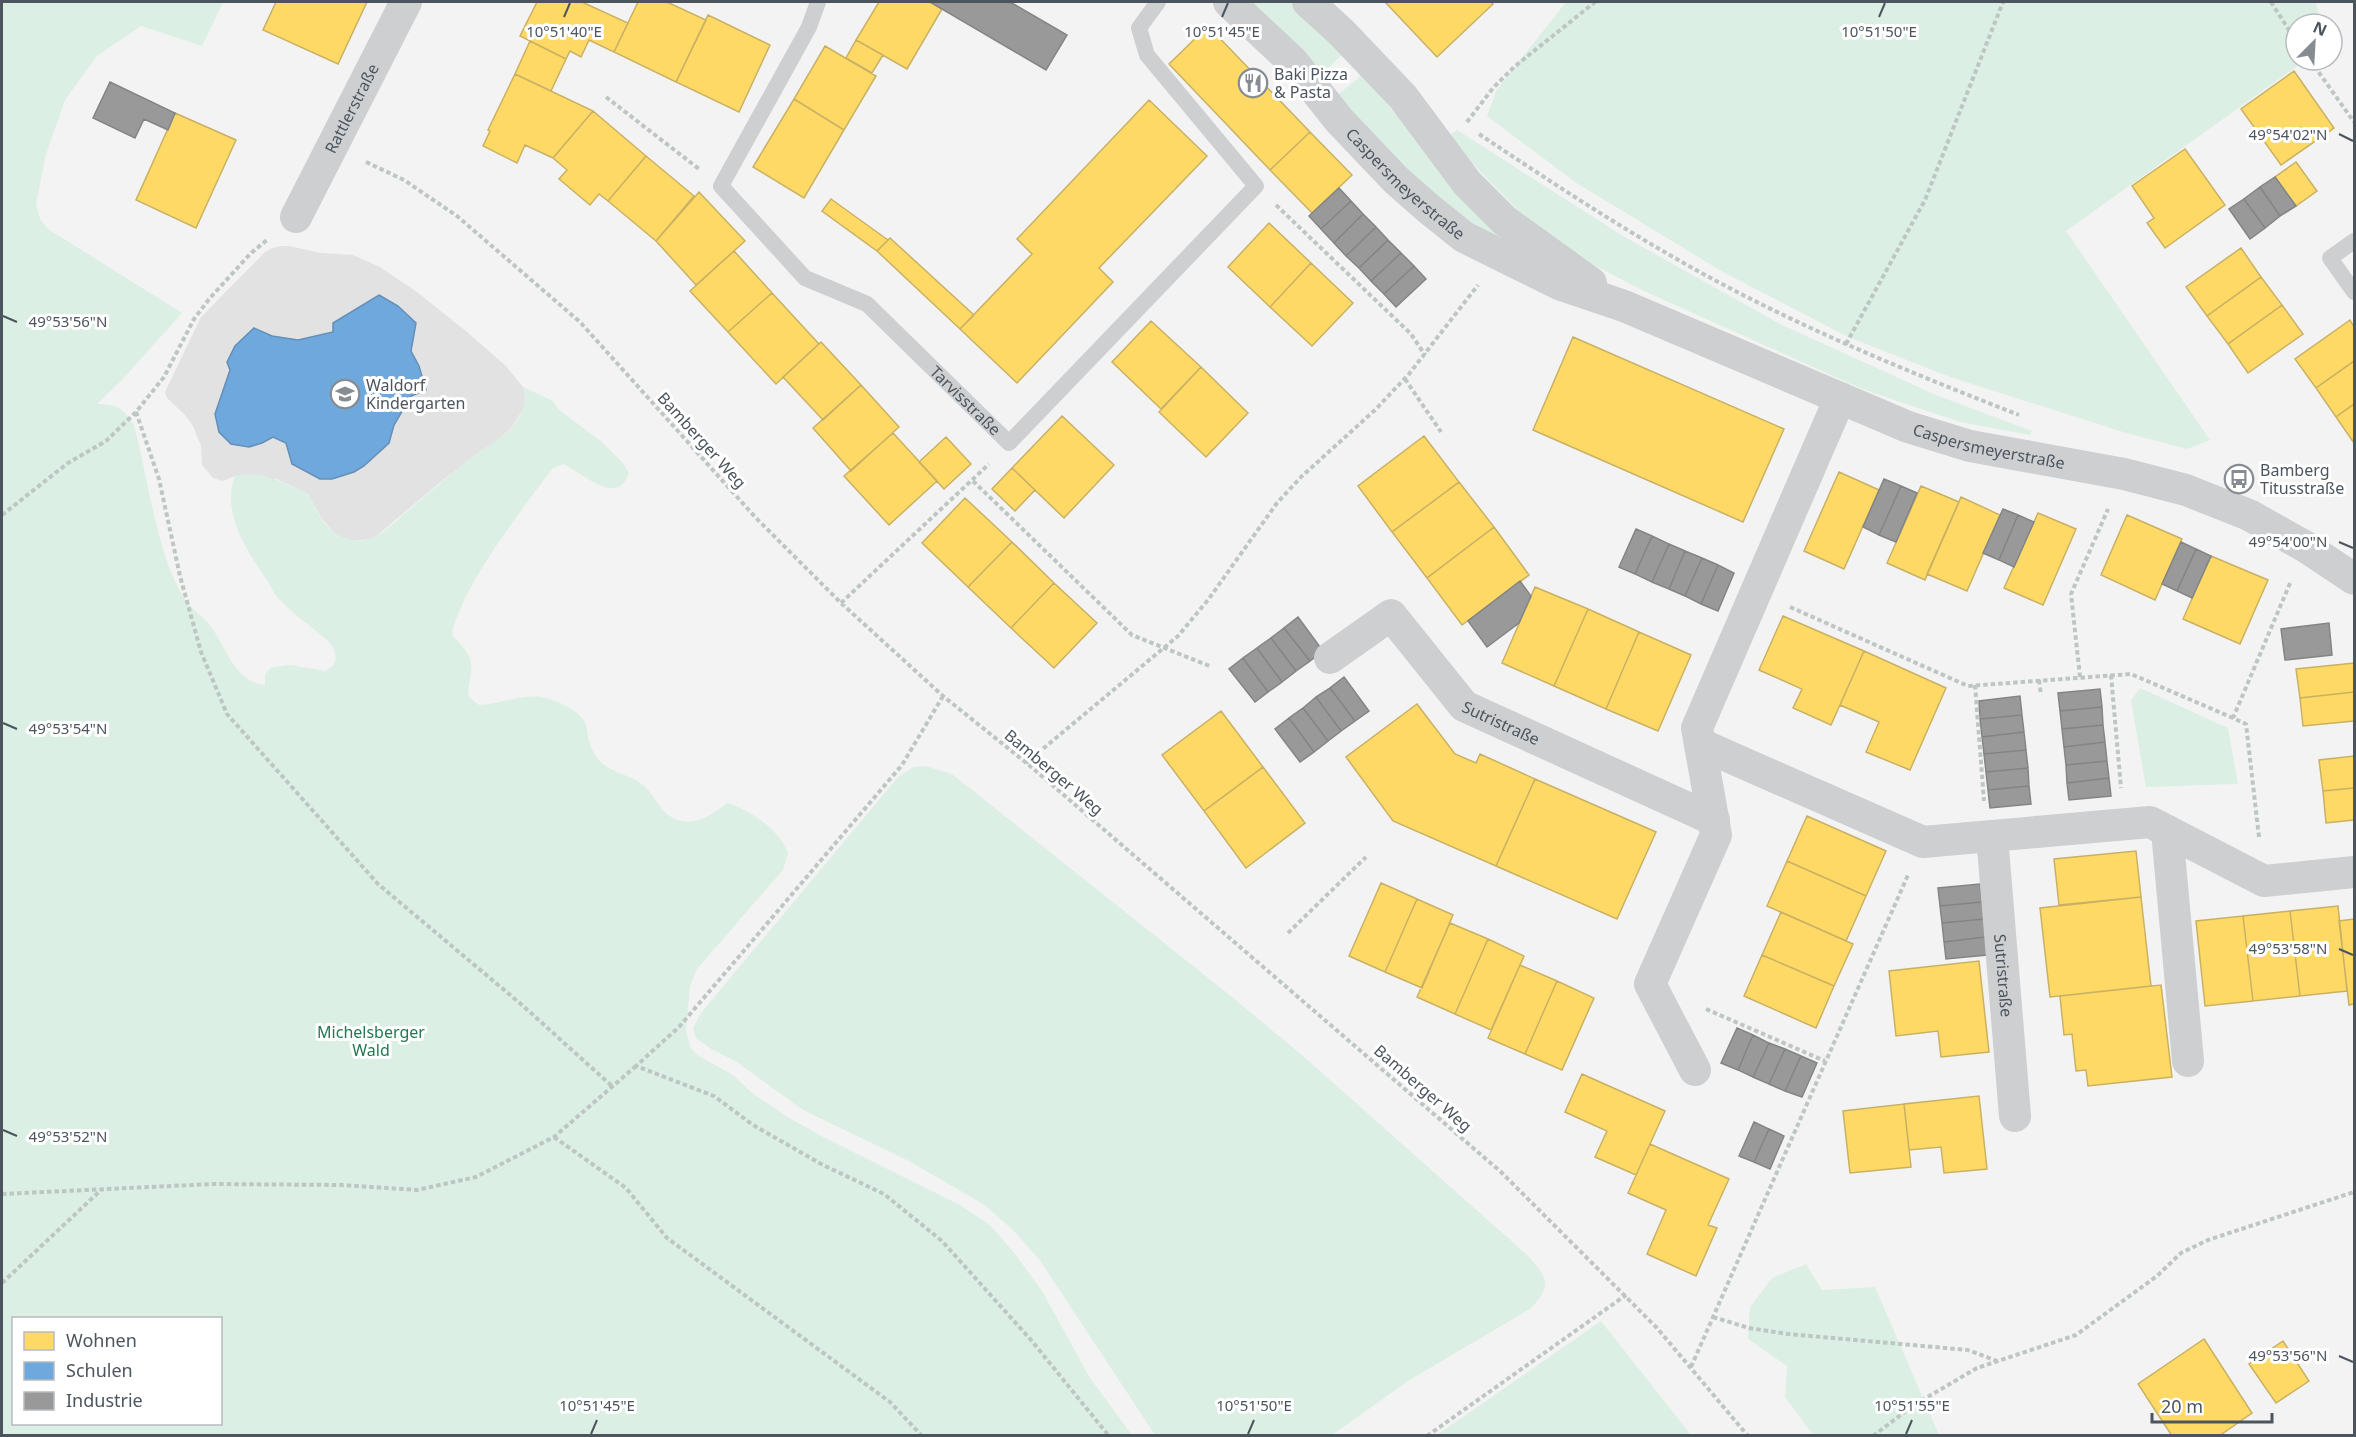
<svg xmlns="http://www.w3.org/2000/svg" width="2356" height="1437" font-family="'Noto Sans',sans-serif">
<style>
.education{fill:#e2e2e3}
.green{fill:#dbefe4;fill-rule:evenodd}
.homes{fill:#ffd966;stroke:#c9b164;stroke-width:1.5}
.schools{fill:#6fa8dc;stroke:#648fb6;stroke-width:1.5}
.industry{fill:#999;stroke:#828587;stroke-width:1.5}
.lines{fill:none;stroke-linecap:round;stroke-linejoin:round}
.path{stroke:#bdc6c3;stroke-width:4;stroke-dasharray:4.5 3;stroke-linecap:butt}
.service{stroke:#cdcfd1;stroke-width:16}
.minor{stroke:#cdcfd1;stroke-width:32}
.ticks{fill:none;stroke:#4c555e;stroke-width:2}
.labels{text-anchor:middle;stroke-width:6;stroke-linejoin:round;paint-order:stroke}
.poi-label{font-size:16px;fill:#4c555e;stroke:#fff;text-anchor:start}
.street-label{font-size:16px;fill:#4c555e;stroke:#fff}
.park-label{font-size:16px;fill:#237852;stroke:#fff}
.ticks-label{font-size:15px;text-anchor:middle;fill:#4c555e;stroke:#fff;stroke-width:6;stroke-linejoin:round;paint-order:stroke}
</style>
<rect width="100%" height="100%" fill="#f4f3f3"/>
<!-- education -->
<path class="education" d="M280 246H289L321 253 353 255 380 267 417 292 467 332 506 366 523 387 526 397 524 408 512 427 496 442 482 450 438 484 373 539 350 541 337 536 322 519 308 494 277 479 235 476 223 481 213 478 202 465 201 446 193 426 185 415 167 398 165 392 201 317 264 253 270 249Z"/>
<!-- green -->
<path class="green" d="M2 2H223L202 46 141 26 97 56 65 100 46 154 36 204 40 219 48 229 182 313 121 381 97 404C117 404 123 408 134 425 148 477 156 551 183 597 192 610 206 618 214 631 228 652 236 682 265 685V674L272 667 291 665 325 671C338 665 338 656 331 644 316 630 297 617 282 602 275 596 271 586 266 579 246 549 221 512 235 476 256 471 274 478 293 487 298 489 305 491 309 496 314 503 317 513 322 520 337 540 360 548 382 533 411 508 440 483 470 459 485 447 502 440 514 425 523 413 527 401 523 387L553 401 559 410 602 442 622 462 629 473C617 508 582 472 563 464L552 469C523 508 459 590 452 635 477 661 472 661 468 694L472 700 479 705C512 703 531 687 564 705 596 722 581 728 594 753 603 771 623 772 639 782 651 790 654 800 663 810 683 832 708 819 727 803 749 809 781 831 788 853L783 870 697 969 690 986 686 1031 691 1049 699 1056 733 1075 751 1092 786 1116 823 1137 960 1205 991 1226 1015 1254 1042 1291 1090 1378 1132 1435H2ZM14 1318H220V1424H14Z
M1249 2H1290L1326 33 1343 54 1318 77Z
M1566 2H2315L2323 24H2296V60H2306L2066 231 2210 440 2187 449 2123 432 1950 377 1846 336 1723 272 1578 184 1487 116 1496 91Z
M1362 75 1497 231 1495 236 1488 237 1428 197 1336 96Z
M1457 130 1623 236 1780 324 1936 395 2032 431 2030 435 1960 422 1862 389 1644 291 1565 250 1537 230 1447 137Z
M2140 688 2228 728 2238 784 2146 787 2131 701Z
M925 766 952 774 1227 993 1303 1056 1527 1255C1548 1278 1553 1285 1530 1309L1408 1381 1332 1435H1155L1039 1259 1012 1229 983 1204 909 1161 803 1110 737 1062 711 1049 696 1038 693 1028 701 1013 898 777 914 767Z
M1806 1264 1822 1290 1875 1287 1939 1435H1813L1785 1397 1787 1366 1748 1339 1750 1307 1772 1278Z
M1601 1321 1691 1435H1437Z"/>
<!-- homes -->
<path class="homes" d="M276 2H367L338 64 263 30Z
M537 2H582L628 23 614 52 589 40 581 57 570 51 566 59 520 36Z
M638 2H667L706 20 676 82 614 52Z
M879 2H930L942 9 907 69 856 40Z
M1385 2H1491L1493 4 1437 57Z
M708 15 770 45 739 112 676 82Z
M1208 26 1310 132 1270 170 1169 64Z
M856 40 883 55 872 73 846 58Z
M530 41 566 59 551 91 515 74Z
M825 46 876 76 844 130 794 99Z
M2294 71 2334 128 2281 165 2241 109Z
M515 74 593 111 553 158 525 145 517 163 483 146 490 131 488 130Z
M794 99 844 130 804 198 753 167Z
M1149 100 1207 156 1099 268 1113 282 1017 383 960 329 1032 254 1017 239Z
M593 111 646 156 608 201 599 194 590 205 559 179 567 170 553 158Z
M175 113 236 140 196 228 136 200Z
M1310 132 1352 175 1312 213 1270 170Z
M2185 149 2225 205 2165 248 2147 223 2154 218 2132 186Z
M646 156 694 196 656 241 608 201Z
M2296 162 2317 191 2296 206 2275 177Z
M699 192 745 241 696 285 656 241Z
M831 199 888 240 877 251 822 211Z
M1269 223 1311 263 1270 307 1228 267Z
M890 238 974 315 960 329 877 251Z
M2241 248 2261 277 2207 316 2186 287Z
M734 251 772 293 728 332 690 291Z
M1311 263 1353 303 1312 346 1270 307Z
M2261 277 2282 305 2228 344 2207 316Z
M772 293 819 344 776 384 728 332Z
M2282 305 2303 334 2248 373 2228 344Z
M2350 320 2354 327V361L2316 388 2295 359Z
M1151 321 1201 367 1161 409 1112 362Z
M1573 337 1784 429 1743 522 1533 430Z
M821 342 861 385 823 420 783 377Z
M2354 361V404L2336 417 2316 388Z
M1201 367 1248 413 1206 457 1159 412Z
M861 385 899 427 851 471 813 428Z
M2354 404V443L2336 417Z
M1062 416 1114 465 1064 518 1012 468Z
M893 433 937 481 889 525 844 476Z
M1424 436 1459 482 1392 532 1358 486Z
M946 437 971 464 944 489 919 462Z
M1012 468 1035 490 1015 511 992 489Z
M1839 472 1879 490 1844 569 1804 551Z
M1459 482 1494 527 1427 578 1392 532Z
M1921 486 1959 502 1925 580 1887 563Z
M1961 497 2000 515 1967 591 1927 574Z
M965 498 1012 542 968 587 922 543Z
M2038 513 2076 529 2043 605 2004 588Z
M2127 515 2182 539 2155 600 2101 575Z
M1494 527 1529 575 1462 625 1427 578Z
M1012 542 1054 583 1011 628 968 587Z
M2211 556 2268 580 2240 644 2183 619Z
M1054 583 1097 623 1054 668 1011 628Z
M1535 587 1588 609 1554 686 1502 663Z
M1588 609 1639 632 1606 709 1554 686Z
M1783 616 1864 651 1831 725 1793 708 1802 689 1759 670Z
M1639 632 1691 655 1658 731 1606 709Z
M1864 651 1946 688 1910 770 1866 752 1879 722 1840 705Z
M2354 663V692L2300 698 2296 669Z
M2354 692V721L2303 726 2300 698Z
M1417 704 1455 754 1476 763 1480 754 1535 779 1496 866 1393 821 1346 757Z
M1221 711 1263 767 1204 811 1162 755Z
M2354 756V788L2323 791 2319 760Z
M1263 767 1305 823 1246 868 1204 811Z
M1535 779 1656 832 1617 919 1496 866Z
M2354 788V820L2326 823 2323 791Z
M1807 816 1886 851 1866 896 1787 861Z
M2136 851 2141 897 2059 905 2054 859Z
M1787 861 1866 896 1846 941 1767 906Z
M1381 883 1417 899 1385 972 1349 956Z
M2141 897 2151 986 2050 997 2040 908Z
M1417 899 1453 915 1422 988 1385 972Z
M2338 906 2347 991 2300 996 2290 911Z
M2290 911 2300 996 2253 1001 2243 916Z
M1781 912 1853 944 1834 986 1762 955Z
M2243 916 2253 1001 2205 1006 2196 921Z
M2354 919V1004L2349 1005 2339 921Z
M1450 923 1488 939 1455 1014 1417 997Z
M1488 939 1524 956 1491 1030 1455 1014Z
M1762 955 1834 986 1816 1028 1744 996Z
M1979 961 1989 1052 1941 1057 1938 1031 1896 1036 1889 971Z
M1520 965 1557 981 1525 1054 1488 1038Z
M1557 981 1594 998 1562 1070 1525 1054Z
M2161 985 2172 1077 2088 1086 2086 1070 2076 1071 2072 1034 2064 1035 2060 996Z
M1582 1074 1665 1111 1636 1175 1595 1157 1607 1131 1565 1112Z
M1979 1096 1987 1169 1944 1173 1941 1147 1909 1150 1904 1104Z
M1904 1104 1911 1167 1850 1173 1843 1111Z
M1650 1144 1729 1179 1708 1225 1717 1228 1696 1276 1647 1254 1666 1210 1628 1193Z
M2204 1339 2252 1413 2219 1436H2172L2138 1384Z
M2283 1341 2309 1381 2276 1403 2249 1364Z"/>
<!-- schools -->
<path class="schools" d="M379 295 398 306 416 323 411 351 419 366 426 390 411 396 394 425 389 443 364 466 354 472 332 479H320L292 464 286 443 273 437 262 443 249 447 231 444 219 432 215 414 230 370 227 362 235 346 254 328 272 336 298 340 333 332V323Z"/>
<!-- industry -->
<path class="industry" d="M930 2H1010L1067 35 1046 70Z
M110 82 175 113 168 130 144 119 135 138 93 118Z
M2275 177 2296 206 2280 216 2260 187Z
M2260 187 2280 216 2265 228 2244 199Z
M1339 188 1351 201 1321 229 1309 216Z
M2244 199 2265 228 2250 239 2229 209Z
M1351 201 1363 214 1334 243 1321 229Z
M1363 214 1376 227 1346 256 1334 243Z
M1376 227 1388 240 1359 268 1346 256Z
M1388 240 1401 253 1371 281 1359 268Z
M1401 253 1414 266 1384 294 1371 281Z
M1414 266 1426 279 1396 307 1384 294Z
M1884 479 1901 486 1879 535 1863 527Z
M1901 486 1917 493 1896 542 1879 535Z
M2003 509 2018 515 1999 560 1983 553Z
M2018 515 2034 522 2014 567 1999 560Z
M1636 529 1652 536 1635 574 1619 567Z
M1652 536 1669 544 1652 582 1635 574Z
M2181 542 2196 549 2177 591 2162 584Z
M1669 544 1685 551 1669 589 1652 582Z
M2196 549 2211 556 2192 598 2177 591Z
M1685 551 1702 558 1685 596 1669 589Z
M1702 558 1718 565 1701 604 1685 596Z
M1718 565 1734 573 1718 611 1701 604Z
M1520 581 1531 596 1519 623 1487 647 1468 621Z
M1298 617 1323 651 1310 661 1284 628Z
M2329 623 2332 655 2285 660 2281 629Z
M1284 628 1310 661 1296 671 1271 638Z
M1271 638 1296 671 1282 682 1257 648Z
M1257 648 1282 682 1268 692 1243 658Z
M1243 658 1268 692 1255 702 1229 669Z
M1344 677 1369 711 1355 721 1330 688Z
M1330 688 1355 721 1341 731 1316 697Z
M2100 689 2102 707 2060 711 2058 693Z
M2020 696 2022 715 1980 719 1979 701Z
M1316 697 1341 731 1328 741 1303 708Z
M2102 707 2103 725 2062 729 2060 711Z
M1303 708 1328 741 1314 752 1289 718Z
M2022 715 2024 732 1982 737 1980 719Z
M1289 718 1314 752 1300 762 1275 729Z
M2103 725 2105 742 2064 747 2062 729Z
M2024 732 2026 750 1984 754 1982 737Z
M2105 742 2107 761 2066 765 2064 747Z
M2026 750 2028 768 1986 772 1984 754Z
M2107 761 2109 778 2067 783 2066 765Z
M2028 768 2029 786 1988 790 1986 772Z
M2109 778 2111 796 2069 800 2067 783Z
M2029 786 2031 804 1990 808 1988 790Z
M1980 884 1982 902 1940 906 1938 888Z
M1982 902 1984 919 1942 923 1940 906Z
M1984 919 1985 937 1944 942 1942 923Z
M1985 937 1987 955 1946 959 1944 942Z
M1737 1028 1753 1035 1738 1070 1721 1063Z
M1753 1035 1769 1043 1753 1077 1738 1070Z
M1769 1043 1785 1049 1769 1084 1753 1077Z
M1785 1049 1801 1056 1785 1091 1769 1084Z
M1801 1056 1817 1063 1802 1097 1785 1091Z
M1754 1122 1769 1129 1754 1162 1739 1156Z
M1769 1129 1784 1136 1770 1169 1754 1162Z"/>
<g class="lines">
<!-- path -->
<path class="path" d="M2271 2 2296 41
M2310 60 2354 122
M606 97 699 169
M1467 122 1493 88 1514 67 1595 2
M1479 134C1566 192 1654 250 1747 297 1835 342 1927 379 2019 415
M366 162 404 180 457 216 580 322 756 518 841 603 943 696 1029 765 1501 1172 1657 1328 1748 1436
M1276 205 1411 334 1425 355
M1846 344 1925 200 2003 2
M1405 379 1441 432
M136 412 159 479 180 576 201 652 227 714 378 884 522 1005 613 1087
M973 481 1132 635 1212 667
M2 515 68 463 106 441 136 412 164 377 194 319 210 298 251 253 267 240
M841 603 989 464
M1790 607 1968 686 2131 674 2233 718
M2111 675 2121 788
M2080 677 2071 594 2108 509
M2039 680 2041 695
M1975 685 1984 801
M943 696 902 765 679 1027 636 1066 714 1096 753 1125 823 1165 884 1194 942 1241 1031 1340 1109 1436
M1026 763 1178 636 1208 600 1277 503 1301 477 1375 410 1409 374 1478 285
M2259 837 2246 724 2233 718 2291 581
M1288 933 1366 857
M1706 1009 1825 1061
M554 1137 626 1188 667 1238 890 1402 922 1436
M2 1194 213 1184 341 1185 417 1190 476 1177 554 1137 636 1066
M2 1283 102 1189
M1713 1317 1749 1328 1788 1334 1968 1350 1997 1361
M1691 1367 1908 875
M1427 1436 1626 1295
M1873 1436 1914 1405 1977 1368 2076 1335 2157 1276 2181 1253 2208 1240 2354 1192"/>
<!-- service -->
<g class="service">
<path id="s1" d="M818 2 809 27 721 186 805 278 867 304 1009 443 1256 186 1147 55 1139 28 1158 2"/>
<path d="M2354 241 2330 258 2354 292"/>
</g>
<!-- minor -->
<g class="minor">
<path id="s2" d="M1229 2 1293 62 1339 120 1396 180 1429 209 1464 237 1559 284 1624 306 1908 427 1970 446 2124 474 2186 490 2249 515 2306 547 2354 579"/>
<path d="M1308 2 1341 32 1403 97 1467 183 1505 221 1591 283"/>
<path id="s3" d="M296 217 406 2"/>
<path id="s4" d="M1330 658 1391 615 1464 706 1714 820"/>
<path d="M1700 744 1923 842 2150 822 2264 881 2354 872"/>
<path d="M2167 831 2188 1061"/>
<path id="s5" d="M1992 836 2015 1116"/>
<path d="M1695 1070 1650 984 1716 835 1697 728 1840 398"/>
</g>
</g>
<!-- ticks -->
<path class="ticks" d="M564 17 570 3M1222 17 1228 3M1879 17 1885 3M2339 134 2353 141M3 316 17 322M2339 542 2353 548M3 723 17 729M2339 949 2353 955M3 1130 17 1136M2339 1356 2353 1362M591 1434 597 1420M1248 1434 1254 1420M1906 1434 1912 1420"/>
<!-- icons -->
<defs>
<g id="restaurant-ring" transform="scale(1.5)"><circle r="9.5" fill="#fff" stroke="#878c92" stroke-width="1.5"/><path d="M-5-6h1v4h1v-4h1v4h1v-4h1v5L-1.5 .5V6h-2V.5L-5-1ZM5-6V6H3V1.5H1.5Q1.5-4 5-6Z" fill="#878c92"/></g>
<g id="school-ring" transform="scale(1.5)"><circle r="9.5" fill="#fff" stroke="#878c92" stroke-width="1.5"/><path d="M0-5L7-2L0 1L-7-2ZM-4 1L0 2.5L4 1V4Q0 6-4 4Z" fill="#878c92"/></g>
<g id="bus-ring" transform="scale(1.5)"><circle r="9.5" fill="#fff" stroke="#878c92" stroke-width="1.5"/><path d="M-5-6H5V4H4V6H2V4H-2V6H-4V4H-5ZM-3.5-4V0h7V-4ZM-3.5 1.2v1.5H-2V1.2ZM2 1.2v1.5H3.5V1.2Z" fill="#878c92"/></g>
</defs>
<g fill-rule="evenodd">
<use href="#restaurant-ring" x="1253" y="83"/>
<use href="#school-ring" x="345" y="394"/>
<use href="#bus-ring" x="2239" y="479"/>
</g>
<g class="labels">
<!-- poi labels -->
<g class="poi-label">
<text x="1274" y="80">Baki Pizza<tspan x="1274" dy="18">&amp; Pasta</tspan></text>
<text x="366" y="391">Waldorf<tspan x="366" dy="18">Kindergarten</tspan></text>
<text x="2260" y="476">Bamberg<tspan x="2260" dy="18">Titusstraße</tspan></text>
</g>
<!-- street labels -->
<g class="street-label">
<text dy="6" stroke="none"><textPath href="#s3" startOffset="122">Rattlerstraße</textPath></text>
<text dy="6" stroke="none"><textPath href="#s2" startOffset="254">Caspersmeyerstraße</textPath></text>
<text dy="6" stroke="none"><textPath href="#s1" startOffset="538">Tarvisstraße</textPath></text>
<text transform="translate(702 440) rotate(48)" y="6">Bamberger Weg</text>
<text dy="6" stroke="none"><textPath href="#s2" startOffset="900">Caspersmeyerstraße</textPath></text>
<text dy="6" stroke="none"><textPath href="#s4" startOffset="232">Sutristraße</textPath></text>
<text transform="translate(1054 772) rotate(40)" y="6">Bamberger Weg</text>
<text dy="6" stroke="none"><textPath href="#s5" startOffset="140">Sutristraße</textPath></text>
<text transform="translate(1423 1088) rotate(41)" y="6">Bamberger Weg</text>
</g>
<!-- park labels -->
<g class="park-label">
<text x="371" y="1038">Michelsberger<tspan x="371" dy="18">Wald</tspan></text>
</g>
</g>
<g class="ticks-label">
<text x="564" y="37">10°51'40"E</text>
<text x="1222" y="37">10°51'45"E</text>
<text x="1879" y="37">10°51'50"E</text>
<text x="2288" y="140">49°54'02"N</text>
<text x="68" y="327">49°53'56"N</text>
<text x="2288" y="547">49°54'00"N</text>
<text x="68" y="734">49°53'54"N</text>
<text x="2288" y="954">49°53'58"N</text>
<text x="68" y="1142">49°53'52"N</text>
<text x="2288" y="1361">49°53'56"N</text>
<text x="597" y="1411">10°51'45"E</text>
<text x="1254" y="1411">10°51'50"E</text>
<text x="1912" y="1411">10°51'55"E</text>
</g>
<!-- border -->
<rect width="2356" height="1437" fill="none" stroke="#4c555e" stroke-width="6"/>
<!-- legend -->
<rect x="12" y="1317" width="210" height="108" fill="#ffffff" stroke="#b7bbbf" stroke-width="1.5"/>
<rect x="24" y="1332" width="30" height="18" fill="#ffd966" stroke="#b7bbbf" stroke-width="1.5"/>
<text x="66" y="1347" font-size="18" fill="#4c555e">Wohnen</text>
<rect x="24" y="1362" width="30" height="18" fill="#6fa8dc" stroke="#b7bbbf" stroke-width="1.5"/>
<text x="66" y="1377" font-size="18" fill="#4c555e">Schulen</text>
<rect x="24" y="1392" width="30" height="18" fill="#999999" stroke="#b7bbbf" stroke-width="1.5"/>
<text x="66" y="1407" font-size="18" fill="#4c555e">Industrie</text>
<!-- north arrow -->
<g transform="translate(2314 42) rotate(24)"><circle r="28" fill="#ffffff" stroke="#b7bbbf" stroke-width="1.5"/>
<path d="M0-4.5L10 22L0 15L-10 22Z" fill="#878c92"/>
<text y="-9" font-size="16" font-weight="bold" text-anchor="middle" fill="#4c555e">N</text>
</g>
<!-- scale -->
<path d="M2152 1413v9h120v-9" fill="none" stroke="#4c555e" stroke-width="3"/>
<text x="2161" y="1413" font-size="18" fill="#4c555e" stroke="#ffffff" stroke-width="4.5" paint-order="stroke">20 m</text>
</svg>
